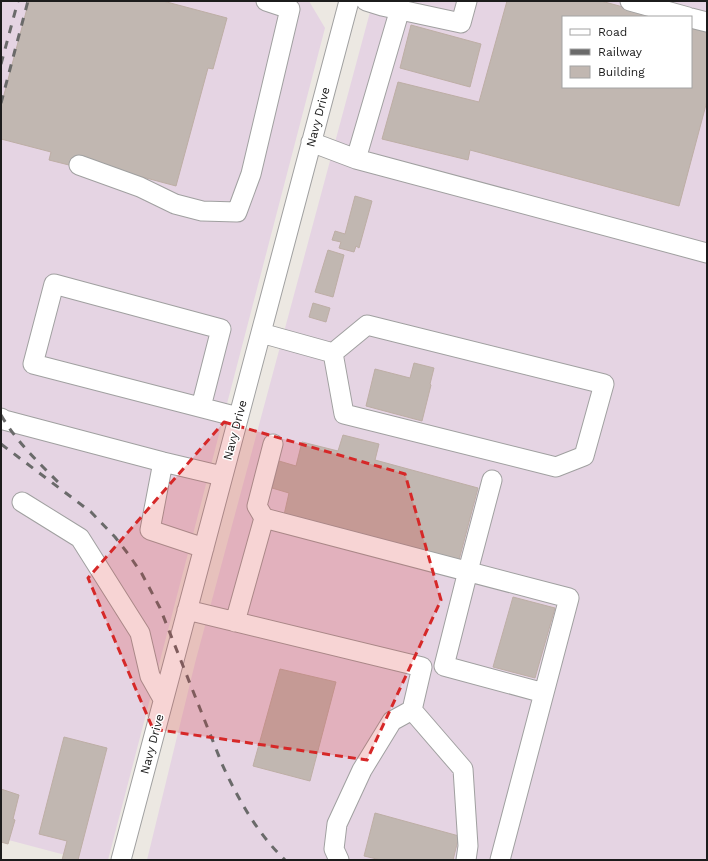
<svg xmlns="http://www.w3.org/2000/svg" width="708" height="861" font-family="'Work Sans',sans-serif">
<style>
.industrial{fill:#e5d4e3;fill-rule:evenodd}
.building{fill:#c1b7b1;stroke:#bdaea5}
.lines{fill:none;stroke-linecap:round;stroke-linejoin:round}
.minor-casing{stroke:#a0a0a0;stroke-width:21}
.minor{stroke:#fff;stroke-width:19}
.rail{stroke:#6a6a6a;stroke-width:3;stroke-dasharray:8 8;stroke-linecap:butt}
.marked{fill:#d62828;fill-opacity:0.2;stroke:#d62828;stroke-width:3;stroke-dasharray:8 5;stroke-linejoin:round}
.labels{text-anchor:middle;stroke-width:3;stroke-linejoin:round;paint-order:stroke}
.street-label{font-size:12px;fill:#1c1c1c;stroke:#fff}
</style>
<rect width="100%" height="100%" fill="#ece8e2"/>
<!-- industrial -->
<path class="industrial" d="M1 1H309L325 28 108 860H84L1 838Z
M373 1H707V860H147L195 663ZM563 17H691V87H563Z"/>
<!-- building -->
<path class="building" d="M29 1H163L227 18 213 69 208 68 176 186 75 159 73 166 49 160 51 152 1 139V106Z
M507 1H601L660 17H563V87H691V25L707 30V101L679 206 470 150 468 160 382 139 398 82 479 102Z
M411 25 481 44 470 87 400 68Z
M355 196 372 201 359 248 356 246 354 252 339 248 341 242 332 240 335 231 345 234Z
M328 250 344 255 333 297 315 292Z
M313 303 330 308 326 322 309 317Z
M414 363 434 368 430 384 431 385 422 421 366 406 375 369 410 378Z
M343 435 379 444 375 460 478 488 459 560 284 515 289 493 272 488 279 461 296 466 302 442 338 451Z
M513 597 555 608 535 678 493 667Z
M280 669 336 682 310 781 253 766Z
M64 737 107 748 78 860H62L67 841 39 834Z
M1 789 19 795 13 819 15 820 8 844 1 842Z
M375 813 459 836 453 860H381L364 856Z"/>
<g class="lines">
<!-- minor casing -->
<g class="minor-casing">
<path id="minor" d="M366 1 382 6 461 23 467 1
M630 1 688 17
M691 18 707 22
M311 142 356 159 707 253
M356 159 400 9
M79 165 140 187 175 204 202 211 237 212 251 174 290 9 266 1
M367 325 604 384 584 456 556 467 344 414 333 353Z
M261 333 333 353
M201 407 221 329 54 284 33 364 238 417
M1 418 4 420 163 462 222 476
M163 462 150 530 204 548
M492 480 468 571 444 666 544 693
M22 502 80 538 140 633 150 676 163 699
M264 518 257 506 273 444
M187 610 422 667 412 710 392 721 362 770 337 824 334 849 339 860
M235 622 264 518 569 598 500 860
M412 710 463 769 468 846 466 860
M121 860 349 1"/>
</g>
<!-- minor -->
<use href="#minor" class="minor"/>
<!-- rail -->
<path class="rail" d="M1 64 18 1
M1 103 28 1
M1 415C16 441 37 461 58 482
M1 444 91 512 115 537 129 555 142 574 160 608 222 764C238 799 257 833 285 860"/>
</g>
<!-- marked area -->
<path class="marked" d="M224 422 405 474 441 600 367 760 153 729 88 578Z"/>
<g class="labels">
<!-- street labels -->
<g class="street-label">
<text transform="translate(318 117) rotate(-75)" y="4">Navy Drive</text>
<text transform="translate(235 430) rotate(-75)" y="4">Navy Drive</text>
<text transform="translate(152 744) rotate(-75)" y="4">Navy Drive</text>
</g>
</g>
<!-- border -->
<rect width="708" height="861" fill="none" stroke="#1c1c1c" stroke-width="4"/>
<!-- legend -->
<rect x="562" y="16" width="130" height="72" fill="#ffffff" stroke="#a4a4a4"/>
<rect x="570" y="29" width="20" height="6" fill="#ffffff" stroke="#a4a4a4"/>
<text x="598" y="36" font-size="12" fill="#1c1c1c">Road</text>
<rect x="570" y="49" width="20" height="6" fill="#6a6a6a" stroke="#a4a4a4"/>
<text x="598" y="56" font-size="12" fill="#1c1c1c">Railway</text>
<rect x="570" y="66" width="20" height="12" fill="#c1b7b1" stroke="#a4a4a4"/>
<text x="598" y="76" font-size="12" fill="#1c1c1c">Building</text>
</svg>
